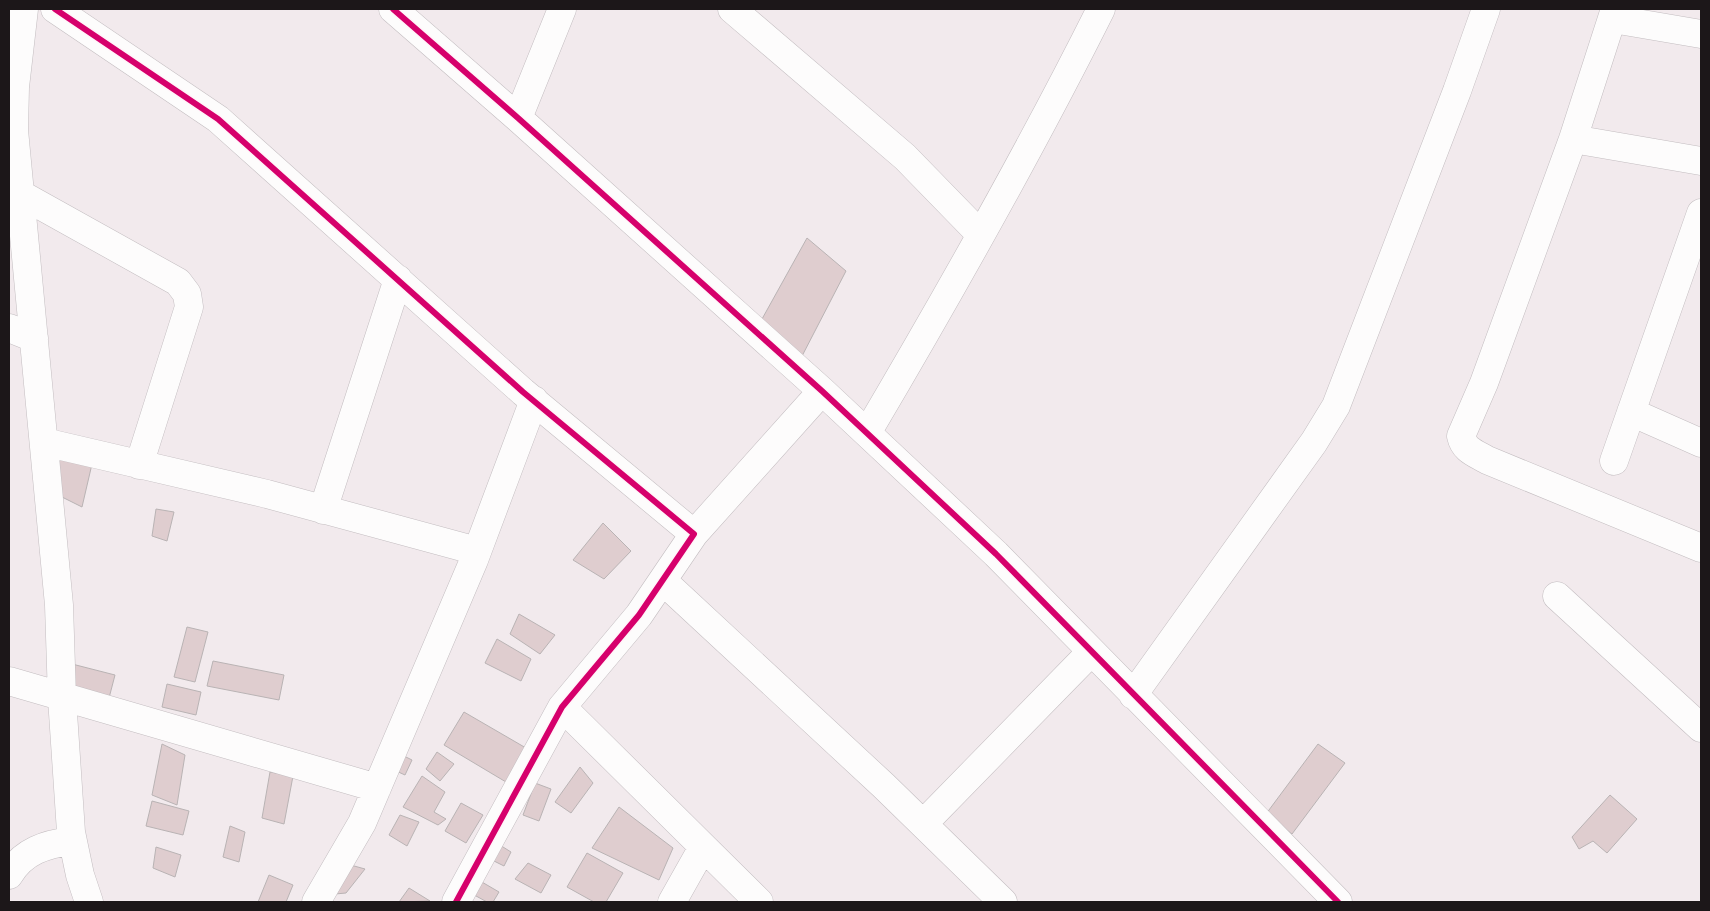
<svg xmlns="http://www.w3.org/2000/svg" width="1710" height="911" font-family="'Alegreya Sans',sans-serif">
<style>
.building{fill:#dfcdcf;stroke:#b9b3b4}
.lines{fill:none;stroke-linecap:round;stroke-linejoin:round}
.minor-casing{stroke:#c3bdc0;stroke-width:29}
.minor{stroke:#fdfcfc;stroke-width:28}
.cycleway-casing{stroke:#fff5f9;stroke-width:9}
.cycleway{stroke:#d6006c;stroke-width:6}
</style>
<rect width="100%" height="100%" fill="#f2eaed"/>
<!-- building -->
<path class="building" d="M807 238 846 271 801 358 762 319Z
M58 456 92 464 82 507 58 495Z
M156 509 174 512 167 541 152 536Z
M603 523 631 551 604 579 573 560Z
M519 614 555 635 540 654 510 634Z
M187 627 208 632 195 682 174 677Z
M497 639 531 659 521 681 485 663Z
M213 661 284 675 279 700 207 686Z
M72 664 115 675 109 698 73 688Z
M167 684 201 692 196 715 162 707Z
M464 712 526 748 506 782 444 745Z
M162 744 185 755 177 805 152 795Z
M1318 744 1345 763 1292 834 1266 814Z
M437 752 454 764 440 781 426 769Z
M400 754 412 760 405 775 394 770Z
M580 767 593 783 571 813 555 802Z
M270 772 293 776 284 824 262 818Z
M422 776 445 792 434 812 446 819 438 825 403 807Z
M535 783 551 789 539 821 523 815Z
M1610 795 1637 819 1607 853 1593 841 1579 849 1572 837Z
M152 801 189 811 183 835 146 826Z
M461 803 483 815 466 843 445 831Z
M619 807 673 848 659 880 592 848Z
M400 815 419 822 407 846 389 835Z
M230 826 245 832 239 862 223 857Z
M495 842 511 852 504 866 486 857Z
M156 847 181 855 175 877 153 868Z
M587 853 623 873 606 902H594L567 887Z
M528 863 551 875 541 893 515 879Z
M347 864 365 869 346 893 335 894Z
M269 875 293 885 286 902H258Z
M475 878 499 892 493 902H487L467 891Z
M409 888 430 901 399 902Z"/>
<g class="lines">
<!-- minor casing -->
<g class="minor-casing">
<path id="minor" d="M24 9 15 87 14 130 59 605 62 698 71 832 80 875 89 902
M55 9 218 119 523 392 694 534 639 615 562 707 456 902
M393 9 518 118 822 391 996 554 1338 902
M732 9 905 157 980 234
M1615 9 1573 139 1484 383 1461 436C1464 450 1475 453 1487 460L1701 548
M1613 19 1701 34
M518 118 562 9
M1573 139 1701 161
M20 194 178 282 187 294 189 307 139 465
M9 328 34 338
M1631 412 1701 443
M867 433C949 294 1029 153 1101 9
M44 442 267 494 477 551
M1614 461 1701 213
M323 510 398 279
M694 534 822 391
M663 581 884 786 1003 902
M1557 596 1701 728
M9 681 377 788
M1133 695 1314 442 1336 406 1457 91 1486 9
M562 707 759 902
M923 824 1091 652
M9 875C23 851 46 844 72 841
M316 902 362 823 474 560 534 400
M672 902 703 847"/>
</g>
<!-- minor -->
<use href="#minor" class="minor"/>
<!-- cycleway casing -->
<g class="cycleway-casing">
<path id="cycleway" d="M55 9 218 119 523 392 694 534 639 615 562 707 456 902
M393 9 518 118 822 391 996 554 1338 902"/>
</g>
<!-- cycleway -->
<use href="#cycleway" class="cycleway"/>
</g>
<!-- border -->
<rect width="1710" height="911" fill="none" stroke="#1c1719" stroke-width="20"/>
</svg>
